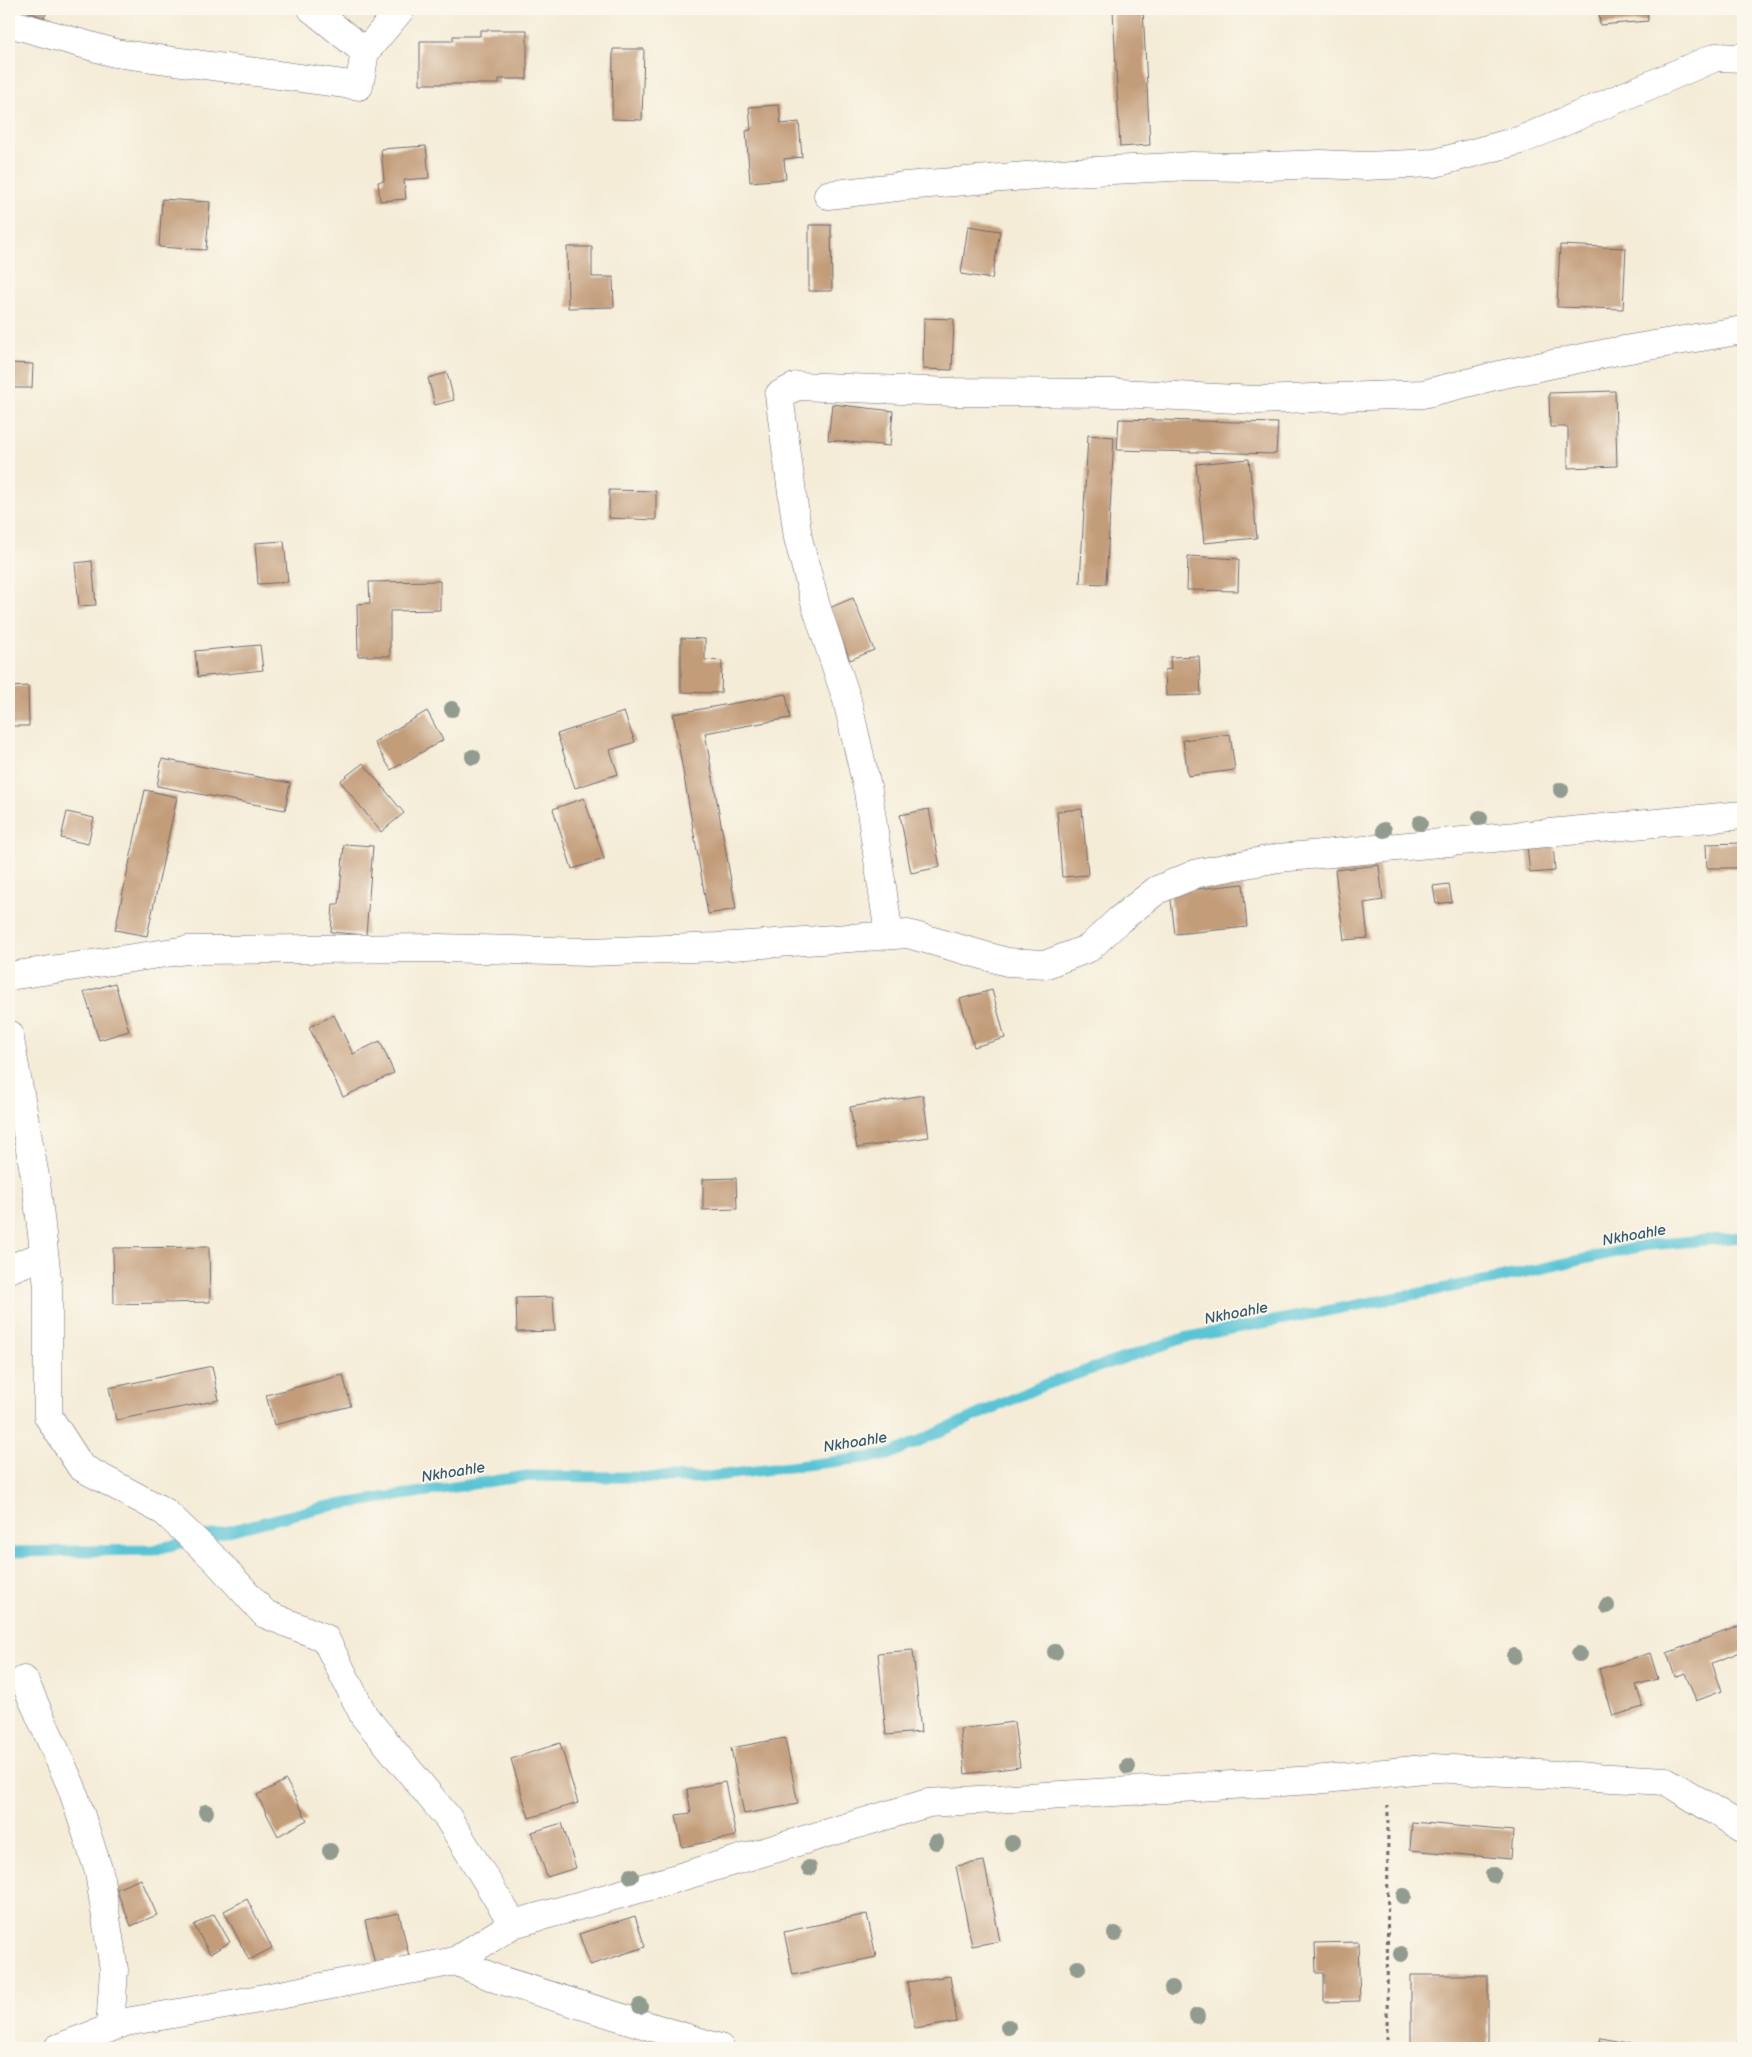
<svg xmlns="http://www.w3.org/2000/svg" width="1752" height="2057" font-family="'Balsamiq Sans',sans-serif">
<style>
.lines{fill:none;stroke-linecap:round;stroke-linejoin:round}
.stream{stroke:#5ac4d5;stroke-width:11}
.building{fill:#c39d7a}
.street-casing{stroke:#6c6972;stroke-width:29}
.path{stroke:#6c6972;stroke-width:3;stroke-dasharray:4 4;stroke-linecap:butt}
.street{stroke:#fff;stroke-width:28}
.tree{fill:#929b90}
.labels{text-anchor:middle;stroke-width:4;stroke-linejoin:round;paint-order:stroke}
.water-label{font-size:15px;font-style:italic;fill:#365b71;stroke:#fbf7ec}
</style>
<rect width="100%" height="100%" fill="#fbf7ec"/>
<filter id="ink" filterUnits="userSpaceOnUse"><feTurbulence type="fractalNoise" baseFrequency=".02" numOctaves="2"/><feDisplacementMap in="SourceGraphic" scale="10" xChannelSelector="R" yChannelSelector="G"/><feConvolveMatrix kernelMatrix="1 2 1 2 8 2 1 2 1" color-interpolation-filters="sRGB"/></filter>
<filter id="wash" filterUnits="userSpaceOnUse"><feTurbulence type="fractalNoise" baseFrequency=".0096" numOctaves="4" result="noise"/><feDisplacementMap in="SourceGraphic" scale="20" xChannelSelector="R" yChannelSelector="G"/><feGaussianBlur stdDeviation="1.12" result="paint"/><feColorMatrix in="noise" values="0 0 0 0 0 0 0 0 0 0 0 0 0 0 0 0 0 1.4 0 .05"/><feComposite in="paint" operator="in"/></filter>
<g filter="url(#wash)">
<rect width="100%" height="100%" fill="#f4ecd7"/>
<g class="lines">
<!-- stream -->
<path class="stream" d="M9 1552 153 1550 324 1507 526 1476 699 1478 888 1455 1044 1385 1184 1338 1494 1279 1648 1245 1743 1237"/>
</g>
<g id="blocks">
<!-- building -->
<path class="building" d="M22 9H48L44 18Z
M1113 9H1143L1150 145 1120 147Z
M1599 9H1647L1648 21 1600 25Z
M480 30H527V79H499V84H420V41H453V36H480Z
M613 49H644L642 120 612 119Z
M779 105 781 124 799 122 802 157 784 159 786 179 750 182 746 131 751 130 749 107Z
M426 146 429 178 404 180 406 199 380 201 378 182 384 181 381 149Z
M162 199 210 202 206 250 159 247Z
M809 225H831L832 291H809Z
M968 226 1000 231 992 279 961 274Z
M1560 245 1626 248 1623 309 1557 307Z
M567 247H592V277H613L614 307 568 308Z
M924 318 954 319 952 370 923 369Z
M9 363 33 364 32 388H9Z
M447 373 454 400 435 405 428 378Z
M1615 391 1617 466 1568 468V427H1550L1549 393Z
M832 404 893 411 890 446 828 440Z
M1119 419 1278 423 1276 454 1117 450Z
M1088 435 1114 437 1106 584 1080 583Z
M1249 459 1257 538 1204 543 1196 464Z
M609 490 656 491V520L609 518Z
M284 541 288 582 258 584 255 543Z
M1188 556 1239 559 1238 591 1187 590Z
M92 561 96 605 79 606 75 563Z
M440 581V610L390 611V656H358L357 604 370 603 369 582Z
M853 598 874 650 850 660 829 608Z
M681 638 705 639V660L722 661 721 693 681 692Z
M260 645 263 670 198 677 195 651Z
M1199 656 1201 695 1166 696 1165 670 1171 669 1170 657Z
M28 686 29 726H9V687Z
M786 694 790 718 705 733 736 909 708 914 673 714Z
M427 711 443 740 391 770 374 742Z
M624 712 635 742 610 750 618 774 575 788 557 734Z
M1230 734 1235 770 1188 776 1183 740Z
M162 759 290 783 285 810 157 786Z
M363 763 404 813 381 832 340 781Z
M145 790 177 797 147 936 115 930Z
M584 798 604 859 572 869 553 809Z
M929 809 940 867 911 873 900 815Z
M1082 809 1088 875 1062 877 1057 811Z
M67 812 94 818 88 844 61 838Z
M1553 843 1555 871 1530 873 1527 846Z
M1743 843V868H1707L1706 844Z
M344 844 373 846 366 935 331 932 333 904H339Z
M1379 865 1383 900 1364 903 1368 938 1344 940 1335 870Z
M1243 884 1247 927 1175 934 1170 892Z
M1449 884 1452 902 1436 904 1433 886Z
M115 983 129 1031 99 1040 84 992Z
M992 990 1005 1038 974 1047 960 999Z
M334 1015 353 1054 380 1041 394 1073 343 1097 309 1027Z
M923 1095 929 1137 857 1148 850 1107Z
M736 1178 737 1209 703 1210V1179Z
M209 1247 210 1302 114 1304 113 1248Z
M553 1297 555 1331 517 1332 516 1298Z
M212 1366 219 1400 116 1420 109 1388Z
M343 1375 351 1406 274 1425 266 1395Z
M1742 1625 1743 1651 1712 1663 1722 1691 1696 1701 1685 1673 1675 1677 1667 1653Z
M913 1650 921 1732 886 1735 878 1653Z
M1650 1653 1658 1679 1636 1685 1643 1707 1613 1716 1599 1669Z
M1014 1722 1020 1767 965 1774 960 1729Z
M785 1738 798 1804 744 1814 731 1748Z
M560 1743 578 1803 529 1818 511 1759Z
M286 1780 307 1820 278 1836 257 1795Z
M725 1782 736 1836 682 1847 676 1815 691 1813 687 1789Z
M1412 1822 1513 1831 1511 1859 1410 1850Z
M562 1823 576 1868 547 1877 532 1832Z
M984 1861 1000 1941 972 1946 956 1866Z
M141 1879 157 1915 131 1926 116 1889Z
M247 1899 272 1948 249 1960 224 1911Z
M399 1913 409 1956 375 1964 365 1920Z
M214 1914 230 1942 210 1954 194 1925Z
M867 1914 876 1957 793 1975 784 1932Z
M635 1916 645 1947 590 1965 579 1934Z
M1358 1942 1360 2001 1324 2002V1973H1316L1315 1943Z
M1411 1975H1488V2047H1411Z
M950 1976 957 2022 915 2029 907 1982Z
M1739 2018H1743V2048H1738Z
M1600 2038 1637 2045 1636 2048H1598Z"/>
</g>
</g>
<g filter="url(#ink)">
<use href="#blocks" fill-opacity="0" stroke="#6c6972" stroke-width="1"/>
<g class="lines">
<!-- street casing -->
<g class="street-casing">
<path id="street" d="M312 9 365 52 401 9
M9 23 115 53 359 86 365 52
M828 195 905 186 1073 172 1192 166 1242 167 1321 164 1365 166 1435 163 1521 140 1716 57 1743 58
M889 935 868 791 847 700 816 606 798 538 779 395 797 386 954 392 1119 393 1256 400 1423 394 1499 375 1612 352 1743 330
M9 976 187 950 438 948 590 952 718 947 908 934 1007 962 1047 964 1089 948 1119 920 1157 890 1198 873 1278 858 1743 815
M9 1034 36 1182 48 1287V1416L81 1467 165 1512 216 1560 265 1614 325 1638 364 1716 448 1818 513 1924
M9 1269 44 1255
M24 1680 72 1788 99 1872 114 1970 110 2028
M455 1961 513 1924 657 1884 928 1803 1315 1780 1434 1768 1666 1781 1743 1828
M58 2048 126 2022 254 2000 455 1961 497 1979 720 2048"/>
</g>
<!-- path -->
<path class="path" d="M1387 2048 1388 1806"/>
<!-- street -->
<use href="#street" class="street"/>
</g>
<!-- trees -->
<g class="tree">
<circle cx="452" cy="709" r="8"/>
<circle cx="473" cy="757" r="8"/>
<circle cx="1561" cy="790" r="8"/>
<circle cx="1480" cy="818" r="8"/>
<circle cx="1420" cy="823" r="8"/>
<circle cx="1384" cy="830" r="8"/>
<circle cx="1607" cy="1606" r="8"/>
<circle cx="1055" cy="1652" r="8"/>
<circle cx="1579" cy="1654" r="8"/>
<circle cx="1514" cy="1656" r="8"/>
<circle cx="1128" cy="1767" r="8"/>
<circle cx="206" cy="1812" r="8"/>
<circle cx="936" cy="1842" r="8"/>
<circle cx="1012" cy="1843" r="8"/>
<circle cx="330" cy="1851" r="8"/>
<circle cx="809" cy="1868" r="8"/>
<circle cx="1493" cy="1875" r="8"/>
<circle cx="631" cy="1876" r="8"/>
<circle cx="1404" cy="1896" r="8"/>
<circle cx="1115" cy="1934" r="8"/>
<circle cx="1401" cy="1954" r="8"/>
<circle cx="1078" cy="1968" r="8"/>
<circle cx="1172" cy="1988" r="8"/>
<circle cx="640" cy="2006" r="8"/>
<circle cx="1197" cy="2016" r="8"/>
<circle cx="1008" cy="2027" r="8"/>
</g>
</g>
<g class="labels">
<!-- water labels -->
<g class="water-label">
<text transform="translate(1634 1235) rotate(-10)" y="5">Nkhoahle</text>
<text transform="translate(1236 1313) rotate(-11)" y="5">Nkhoahle</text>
<text transform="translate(855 1442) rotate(-9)" y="5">Nkhoahle</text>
<text transform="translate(453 1472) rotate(-9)" y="5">Nkhoahle</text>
</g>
</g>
<!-- margin -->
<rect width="1752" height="2057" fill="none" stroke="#fbf7ec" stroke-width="30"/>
</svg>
